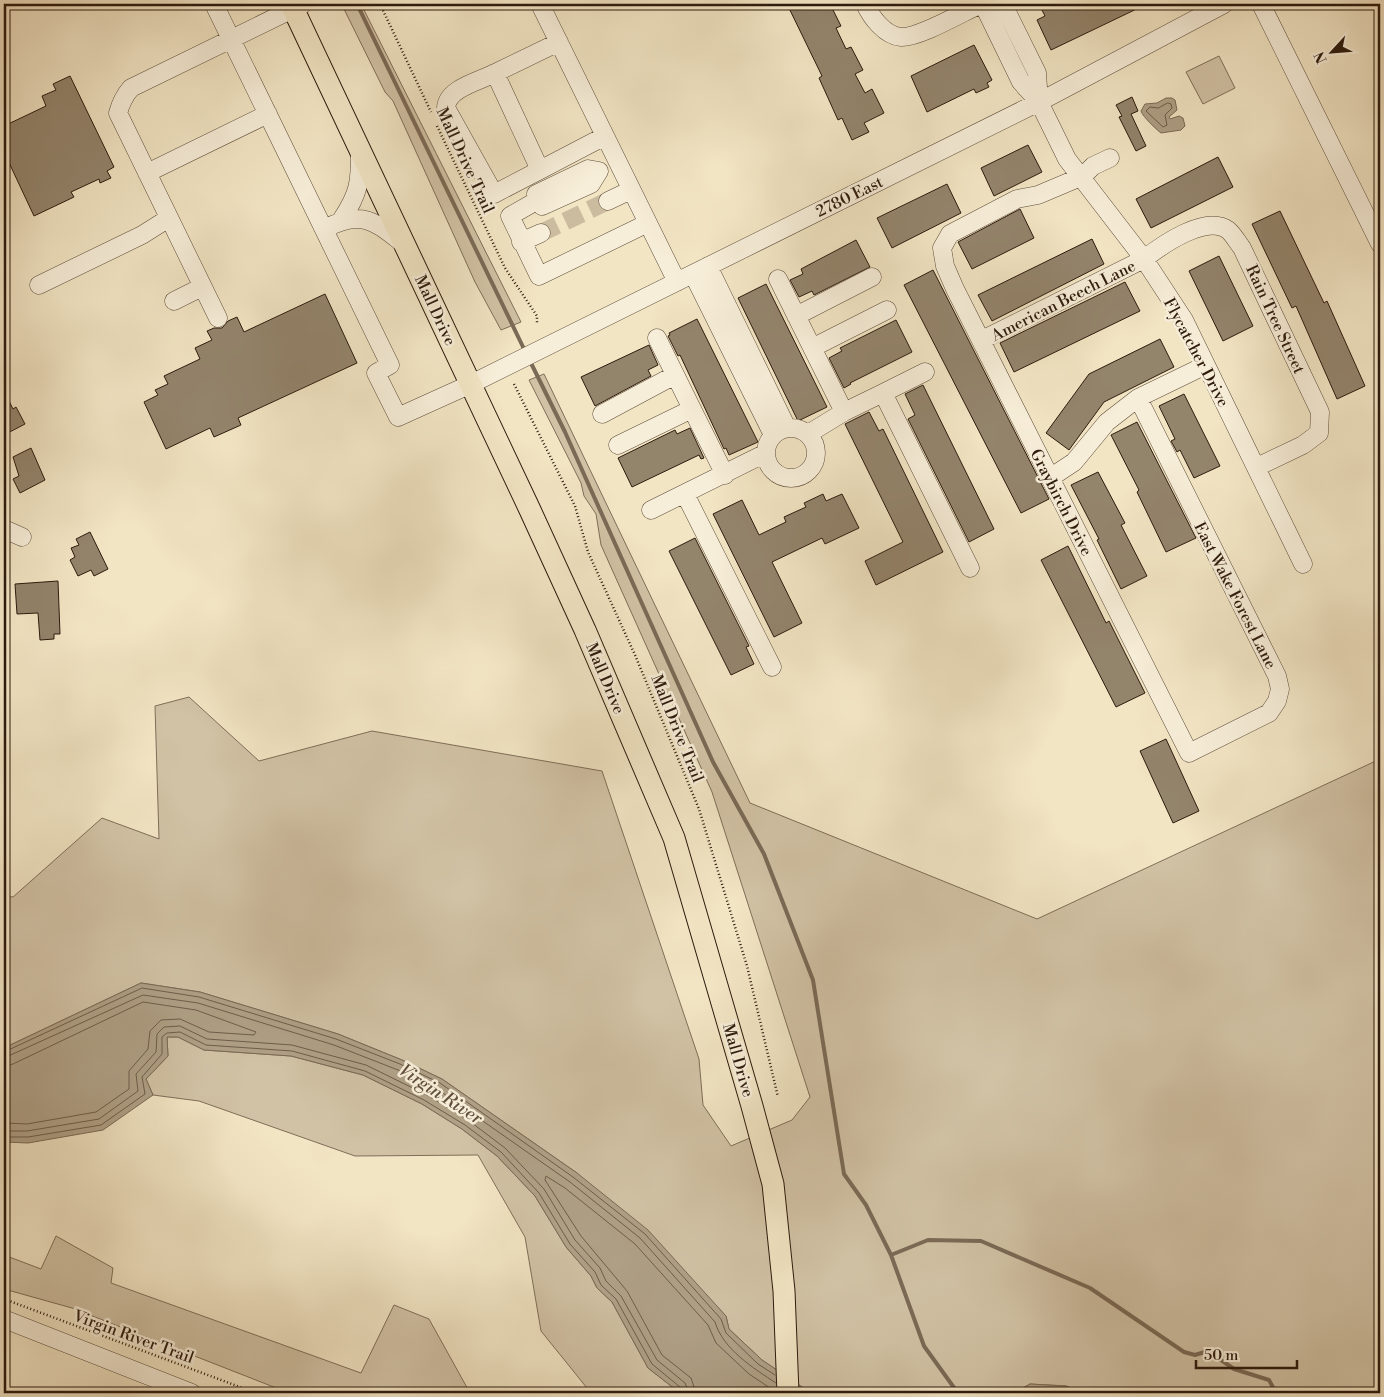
<svg xmlns="http://www.w3.org/2000/svg" width="1384" height="1397" font-family="'Libre Bodoni',serif">
<style>
.green{fill:#d1c2a5;stroke:#7f6e59}
.water{fill:#afa086;stroke:#7b6a56}
.lines{fill:none;stroke-linecap:round;stroke-linejoin:round}
.shore{stroke:#6e5d4a;stroke-width:1}
.stream{stroke:#7b6a56;stroke-width:4}
.building{fill:#93846c;stroke:#2d1a0d}
.minor-tunnel{stroke:#cbbc9f;stroke-width:18;stroke-dasharray:18 9;stroke-linecap:butt}
.minor-casing{stroke:#5e4d3b;stroke-width:19}
.major-casing{stroke:#2d1a0d;stroke-width:23}
.path{stroke:#2d1a0d;stroke-width:2.5;stroke-dasharray:1 2.5;stroke-linecap:butt}
.minor{stroke:#f7eed9;stroke-width:18}
.major{stroke:#f2e5c4;stroke-width:21}
.labels{text-anchor:middle;stroke-width:5;stroke-linejoin:round;paint-order:stroke}
.street-label{font-size:16px;fill:#2d1a0d;stroke:#f7eed9}
.water-label{font-size:18px;font-style:italic;fill:#61503d;stroke:#f7eed9}
</style>
<rect width="100%" height="100%" fill="#f2e5c4"/>
<filter id="stains"><feTurbulence type="fractalNoise" baseFrequency=".004" numOctaves="4"/><feColorMatrix values="0 0 0 0 .2 0 0 0 0 .09 0 0 0 0 .02 0 0 0 .5 -.17"/></filter>
<radialGradient id="worn" r=".72"><stop offset=".6" stop-color="#630" stop-opacity="0"/><stop offset="1" stop-color="#630" stop-opacity=".3"/></radialGradient>
<!-- green -->
<path class="green" d="M352 4H361L521 322 501 330 475 282 393 101 385 92 344 9Z
M1219 56 1235 88 1203 104 1186 72Z
M544 374 750 803 1037 919 1380 759V1393H1083L1066 1386 1030 1384 1014 1393H811L762 1360 729 1329 726 1316 702 1291 577 1173 442 1079 402 1060 338 1034 200 992 141 983 4 1048V896L13 897 102 818 159 839 155 706 189 697 259 761 372 731 602 771 699 1059 703 1105 731 1146 792 1120 810 1097 712 792 601 545 596 514 584 496 581 483 529 380Z
M167 1037H178L204 1050 291 1056 363 1075 422 1104 462 1129 497 1156 535 1196 566 1247 591 1276 597 1288 612 1302 648 1368 680 1393H591L541 1331 525 1237 478 1155 355 1156 199 1101 153 1095 146 1079 168 1056Z
M56 1236 113 1268 111 1283 361 1373 394 1305 429 1319 470 1393H289L72 1308 4 1289V1255L41 1269Z"/>
<!-- water -->
<path class="water" d="M1166 98H1172L1175 100 1177 110 1169 117 1170 119 1179 116 1183 118 1185 126 1181 130 1161 133C1156 129 1143 117 1141 111L1145 104 1157 103Z
M141 983 200 992 338 1034 402 1060 442 1079 577 1173 648 1230 726 1316 729 1329 762 1360 811 1393H680L648 1368 612 1302 597 1288 591 1276 566 1247 535 1196 497 1156 462 1129 422 1104 363 1075 291 1056 204 1050 178 1037H167L168 1056 146 1079 153 1095 103 1130 28 1143 4 1142V1048Z
M1030 1384 1066 1386 1083 1393H1014Z"/>
<g class="lines">
<!-- shore -->
<path class="shore" d="M1168 103 1171 104 1172 108 1165 115 1167 125 1163 127 1146 111 1150 107 1158 108Z
M4 1052 142 988 199 997 336 1039 400 1064 440 1083 573 1177 645 1234 721 1319 726 1333 758 1364 775 1375
M4 1058 143 995 198 1003 334 1045 398 1070 437 1089 570 1182 640 1238 715 1322C723 1349 753 1368 776 1383
M4 1066 13 1064 143 1002 196 1010 256 1032 254 1035 209 1032 180 1019 161 1020 150 1031 148 1049 129 1071V1089L96 1112 27 1124 4 1123
M4 1131H27L99 1119 138 1091 136 1074 156 1052 157 1034 164 1027 180 1026 207 1039 292 1045 366 1065 427 1095 468 1120 505 1148 544 1189 575 1240 600 1268 606 1281 621 1296 657 1360 685 1383 689 1393
M4 1137H28L101 1125 145 1094 142 1077 162 1054V1037L167 1033 180 1032 206 1045 292 1051 365 1071 424 1100 465 1125 501 1152 539 1193 570 1244 595 1272 601 1285 616 1299 652 1364 680 1387 682 1393
M696 1393 691 1378 662 1355 627 1291 581 1236 545 1180 546 1176 565 1188 635 1244 708 1325 716 1343 749 1374 776 1392"/>
<!-- stream -->
<path class="stream" d="M357 4 525 351
M529 359 565 432 713 762 764 854 813 980 844 1174 866 1205 891 1255 924 1346 955 1389 1008 1393
M891 1255 928 1240 981 1241 1090 1288 1184 1352 1195 1355 1208 1351 1234 1369 1269 1380 1276 1393"/>
</g>
<!-- building -->
<path class="building" d="M787 4H830L841 26 836 28 846 49 851 47 863 70 855 74 865 93 872 89 884 113 864 123 869 132 852 140 842 118 838 120 819 78 822 76Z
M1055 4H1147L1051 50 1037 20 1045 16 1042 10Z
M974 45 992 80 987 83 989 87 976 93 974 89 927 112 911 76Z
M70 76 114 167 107 171 111 178 100 183 99 179 71 192 74 197 34 216 4 152V126L46 106 42 96 56 90 53 84Z
M1132 97 1138 111 1131 114 1146 146 1136 151 1119 117 1122 116 1116 105Z
M1028 145 1042 172 994 196 981 168Z
M1218 157 1233 187 1151 228 1136 199Z
M947 184 961 213 892 248 877 218Z
M1020 209 1034 238 972 269 958 242Z
M1280 211 1324 303 1327 301 1365 386 1337 399 1296 306 1292 308 1252 224Z
M1092 239 1104 264 992 321 978 295Z
M856 240 870 267 814 295 812 291 799 297 790 280 803 274 801 269Z
M1219 256 1253 326 1223 341 1189 271Z
M933 270 1049 499 1021 513 904 285Z
M1125 282 1140 311 1014 372 1000 343Z
M766 284 827 407 798 421 738 298Z
M325 294 357 363 238 418 241 425 214 437 210 428 166 449 144 402 158 395 155 390 168 384 164 376 200 359 195 348 212 340 207 331 214 328H222L228 321 237 317 244 332Z
M697 319 758 442 729 455 726 448 724 449 680 355 678 356 668 336 670 335 669 333Z
M896 320 912 352 850 383 851 384 844 388 829 358 842 351 840 348Z
M1160 339 1174 367 1104 402 1069 450 1046 433 1089 374Z
M649 345 658 365 648 370 651 376 595 406 581 377Z
M923 385 994 529 969 542 908 419 915 415 905 394Z
M4 391 13 409 16 407 25 424 4 435Z
M1184 394 1220 466 1194 478 1180 450 1177 452 1171 441 1175 439 1159 406Z
M869 412 879 431 883 429 943 552 876 585 865 561 903 542 845 424Z
M1137 422 1196 538 1166 552 1137 492 1139 490 1111 435Z
M690 428 704 458 701 459 699 455 632 487 618 458 675 430 677 434Z
M31 448 45 480 20 493 13 479 19 476 13 457Z
M1098 472 1125 523 1121 525 1147 576 1121 589 1097 540 1099 539 1071 485Z
M823 494 826 501 842 494 859 528 825 544 822 538 772 562 802 623 774 637 713 514 742 500 759 535 786 522 784 517 806 507 804 503Z
M90 532 108 569 94 576 91 570 78 576 70 560 75 557 71 548 79 545 76 539Z
M695 538 749 646 746 647 754 664 731 675 669 551Z
M1068 546 1106 623 1109 621 1145 693 1116 707 1041 560Z
M58 581 60 634H54V639L40 640 38 613 17 614 15 584Z
M1166 739 1199 811 1173 823 1140 751Z"/>
<g class="lines">
<!-- minor-tunnel -->
<path class="minor-tunnel" d="M541 233 608 201"/>
<!-- minor casing -->
<g class="minor-casing">
<path id="minor" d="M214 4 390 365 376 373 398 417 471 384 1039 102 1224 4
M540 4 677 282
M865 4C871 17 885 36 901 37 919 38 963 12 981 4
M983 4 1021 82 1039 102 1067 159 1144 259 1184 320 1303 564
M1003 4 1037 73 1039 102
M1261 4 1380 244
M559 42 495 73 540 170 605 136
M495 73C480 81 447 88 446 108L494 194 540 170
M1110 158 1093 166 1083 176 1038 195 1017 199 950 234 942 248 945 266 955 289 1189 753 1269 713 1277 701 1280 689 1277 676 1138 398
M147 173 268 114
M536 194 588 169 599 171 591 184 542 206
M608 201 631 190
M531 204 510 216 539 276 648 223
M342 219C359 193 360 183 360 152
M324 229C363 209 374 221 405 245
M521 242 541 233
M708 266 787 428
M693 274 773 435
M778 279 844 412
M39 285 142 235 169 218
M174 301 202 287
M796 316 872 277
M218 318 118 113C121 102 124 96 131 88L303 4
M657 338 692 409
M982 340 1144 259C1162 245 1206 214 1228 230 1233 234 1238 243 1242 248L1320 412 1319 433 1303 445 1257 467
M812 348 887 310
M925 372 883 393 970 568
M602 414 675 375
M766 453a25 25 0 1 1 50 0a25 25 0 1 1-50 0Z
M808 434 844 412 883 393
M618 445 692 409 725 475
M1050 478 1074 462 1107 422 1138 398 1206 365
M685 494 772 667
M651 510 766 453
M4 529 22 537
M4 1319 192 1393"/>
</g>
<!-- major casing -->
<g class="major-casing">
<path id="major" d="M291 4 530 510 585 630 674 838 752 1106 773 1184 784 1291 788 1393"/>
</g>
<!-- path -->
<path class="path" d="M380 4 431 112
M437 126 505 268 537 316V323
M514 384 575 506 588 552 635 655 699 809 747 966 778 1097
M4 1299 256 1393"/>
<!-- minor -->
<use href="#minor" class="minor"/>
<!-- major -->
<use href="#major" class="major"/>
</g>
<g class="labels">
<!-- street labels -->
<g class="street-label">
<text transform="translate(466 160) rotate(65)" y="6">Mall Drive Trail</text>
<text transform="translate(849 196) rotate(-26)" y="6">2780 East</text>
<text transform="translate(1063 300) rotate(-27)" y="6">American Beech Lane</text>
<text transform="translate(436 310) rotate(65)" y="6">Mall Drive</text>
<text transform="translate(1276 319) rotate(65)" y="6">Rain Tree Street</text>
<text transform="translate(1197 352) rotate(62)" y="6">Flycatcher Drive</text>
<text transform="translate(1062 502) rotate(63)" y="6">Graybirch Drive</text>
<text transform="translate(1236 595) rotate(63)" y="6">East Wake Forest Lane</text>
<text transform="translate(606 678) rotate(67)" y="6">Mall Drive</text>
<text transform="translate(678 728) rotate(68)" y="6">Mall Drive Trail</text>
<text transform="translate(739 1060) rotate(74)" y="6">Mall Drive</text>
<text transform="translate(134 1336) rotate(20)" y="6">Virgin River Trail</text>
</g>
<!-- water labels -->
<g class="water-label">
<text transform="translate(441 1094) rotate(33)" y="6">Virgin River</text>
</g>
</g>
<!-- margin -->
<rect width="1384" height="1397" fill="none" stroke="#f2e5c4" stroke-width="20"/>
<rect x="5" y="5" width="1374" height="1387" fill="none" stroke="#2d1a0d" stroke-width="2.5"/>
<rect x="10" y="10" width="1364" height="1377" fill="none" stroke="#2d1a0d"/>
<!-- north arrow -->
<g transform="translate(1332 52) rotate(244)" stroke="#f7eed9" stroke-width="4" paint-order="stroke">
<path d="M0-4L9 19L0 12L-9 19Z" fill="#2d1a0d"/>
<text y="-8" font-size="14" font-weight="bold" text-anchor="middle" fill="#2d1a0d">N</text>
</g>
<!-- scale -->
<path d="M1196 1360v8h101v-8" fill="none" stroke="#2d1a0d" stroke-width="2.5"/>
<text x="1204" y="1360" font-size="15" fill="#2d1a0d" stroke="#f7eed9" stroke-width="4" paint-order="stroke">50 m</text>
<rect width="100%" height="100%" filter="url(#stains)"/>
<rect width="100%" height="100%" fill="url(#worn)"/>
</svg>
